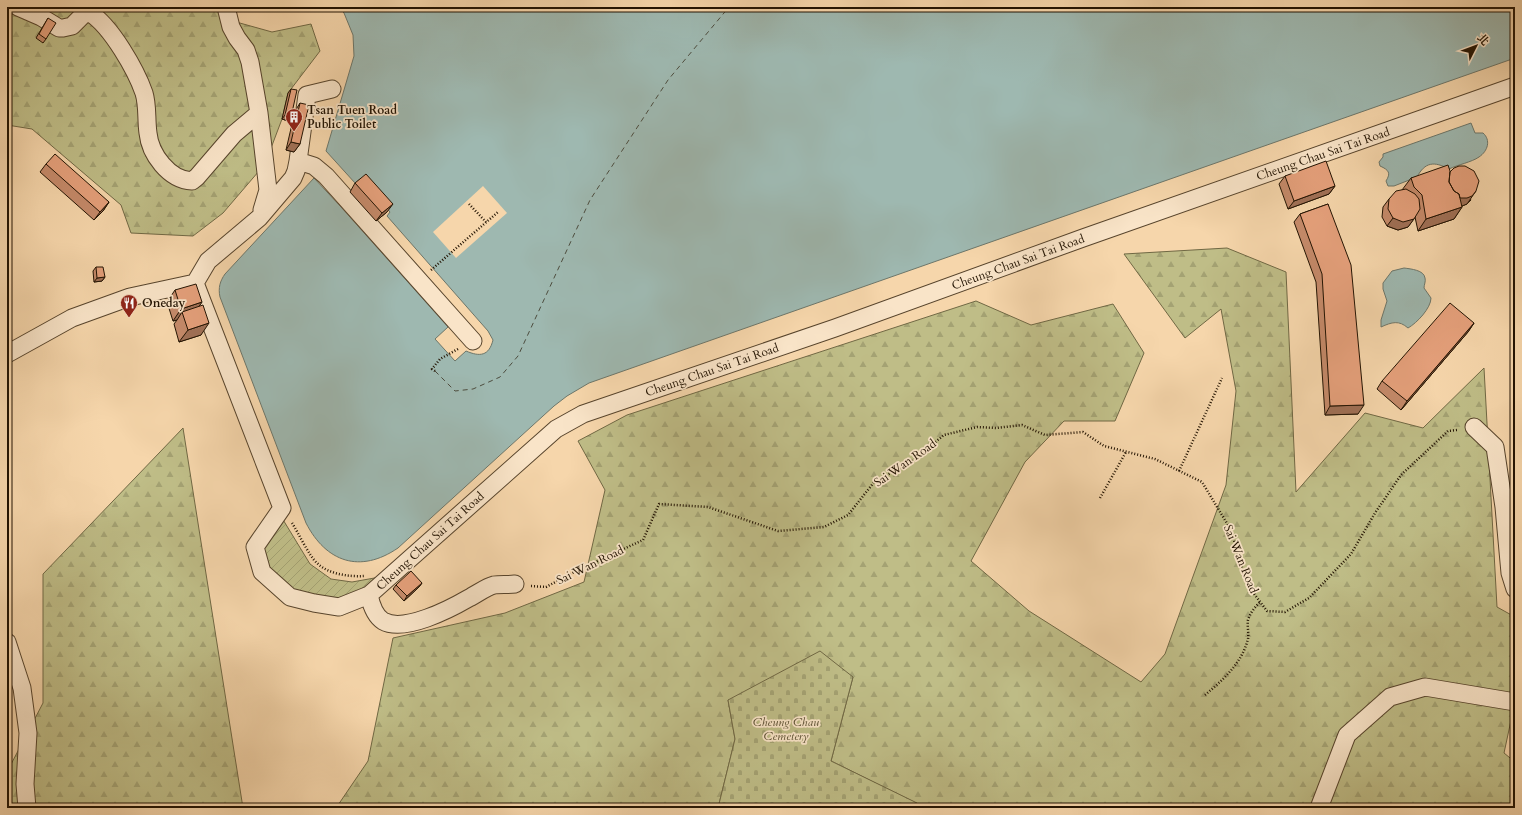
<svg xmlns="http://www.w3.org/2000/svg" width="1522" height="815" font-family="Cardo,'Noto Serif TC',serif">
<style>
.forest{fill:url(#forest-firs);stroke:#706844}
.cemetery{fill:url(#cemetery-stones);stroke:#706844}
.garden{fill:url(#garden-furrows);stroke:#706844}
.water{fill:#9eb8b0;stroke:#6c766a}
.pier{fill:#f6d6ab}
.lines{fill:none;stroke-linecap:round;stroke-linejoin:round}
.ferry{stroke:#4d4d3f;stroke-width:1;stroke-dasharray:5 4;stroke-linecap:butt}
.minor-casing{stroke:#57442c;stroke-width:19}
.path{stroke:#221302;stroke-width:2.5;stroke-dasharray:1 2;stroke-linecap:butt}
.minor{stroke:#f9e4c8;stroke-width:17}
.wall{fill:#c58a6a;stroke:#221302}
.shaded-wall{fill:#a07056;stroke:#221302}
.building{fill:#e5a07b;stroke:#221302}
.labels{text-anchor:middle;stroke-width:3.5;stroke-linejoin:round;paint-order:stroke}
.poi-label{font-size:12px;font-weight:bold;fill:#221302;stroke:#f9e4c8;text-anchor:start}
.street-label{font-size:12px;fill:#221302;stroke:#f9e4c8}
.park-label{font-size:12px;font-style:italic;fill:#594e31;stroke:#f9e4c8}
</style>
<defs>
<pattern id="forest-firs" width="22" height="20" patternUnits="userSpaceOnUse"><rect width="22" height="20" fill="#bfbd87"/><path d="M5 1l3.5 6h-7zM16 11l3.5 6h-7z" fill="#a4a273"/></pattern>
<pattern id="cemetery-stones" width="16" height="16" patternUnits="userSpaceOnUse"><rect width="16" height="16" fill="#bfbd87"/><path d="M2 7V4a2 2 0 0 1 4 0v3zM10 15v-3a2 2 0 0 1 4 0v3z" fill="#a4a273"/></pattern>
<pattern id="garden-furrows" width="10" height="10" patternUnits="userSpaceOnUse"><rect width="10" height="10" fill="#bfbd87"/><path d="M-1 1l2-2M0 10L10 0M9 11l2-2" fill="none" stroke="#a4a273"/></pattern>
</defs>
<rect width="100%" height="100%" fill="#f6d6ab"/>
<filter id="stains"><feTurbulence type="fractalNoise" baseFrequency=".005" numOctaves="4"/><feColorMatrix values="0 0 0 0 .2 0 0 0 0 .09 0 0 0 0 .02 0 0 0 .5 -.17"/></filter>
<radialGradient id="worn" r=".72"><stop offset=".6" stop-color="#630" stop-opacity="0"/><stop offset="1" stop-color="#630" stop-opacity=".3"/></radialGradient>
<!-- forest -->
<path class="forest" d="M7 7H220L229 20 272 32 311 24 320 51 288 93 282 119 265 164 223 213 193 236 131 233 121 205 32 129 7 125Z
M1227 248 1286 272 1296 492 1365 413 1423 428 1484 368 1497 607 1515 617V711H1513L1504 753 1515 762V808H914L916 803 831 761 853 677 728 700 735 739 718 808H336L368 761 393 638 505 613 584 582 605 490 578 441 627 415 976 301 1031 325 1113 304 1144 353 1115 421H1064L1025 462 971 561 1029 611 1141 682 1165 654 1226 485 1236 391 1221 309 1185 338 1124 254Z
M183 428 243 808H7V772L43 703V574Z"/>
<!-- cemetery -->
<path class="cemetery" d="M820 651 853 677 831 761 917 803 915 808H718L735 739 728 700Z"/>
<!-- garden -->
<path class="garden" d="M282 518 310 564 331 579 352 582 380 577 368 589 347 598H325L291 589 268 571 263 548Z"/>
<!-- water -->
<path class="water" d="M339 7H1515V58L589 383 567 396 554 406 398 548C360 574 326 562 306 523L220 297C218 288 220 281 225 274L314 178 341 207 448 327 435 339 455 361 466 351C480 357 489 356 493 340L488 331 387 216 390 212 360 179 355 183 326 151 354 56 353 35 344 13Z
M1471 123 1475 133H1483C1491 140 1488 151 1479 157 1472 162 1457 165 1449 169 1434 161 1425 162 1417 177L1394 186H1388L1386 181C1391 173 1389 170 1380 166L1379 162 1383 157V154Z
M1404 268C1411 269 1424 270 1425 278 1426 281 1424 285 1424 288L1431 298C1431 308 1417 323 1408 328 1399 320 1392 322 1381 327V320L1387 301 1383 289V283L1392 271Z"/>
<!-- pier -->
<path class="pier" d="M483 186 507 213 456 258 433 232Z"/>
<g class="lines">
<!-- ferry -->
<path class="ferry" d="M435 371 455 391 473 389 500 377 518 356 590 200 668 80 729 7"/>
<!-- minor casing -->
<g class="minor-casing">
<path id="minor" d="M18 7 41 17 59 28H63L72 26 84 14 90 13C111 26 136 70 144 93 148 106 146 119 148 133 150 154 169 180 192 181L197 177 234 134 259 113
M226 7 231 27 237 38 246 50 250 62 259 113 268 190 262 210
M298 161 314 166 326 176 473 341
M195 283 282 508 255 547 262 572 290 597 314 603 339 607 369 595 556 429 583 414 835 328 1083 238 1515 86
M195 283 208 261 259 218 293 178 296 171 298 161 307 95 332 89
M7 354 72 318 130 297 195 283
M1474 427 1495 447 1504 507 1510 573 1515 589
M369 595C371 604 375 616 383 621 404 633 450 609 469 598 477 594 486 587 494 585 500 584 508 585 515 584
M7 642 22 688 28 733 25 784 27 808
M1319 808 1347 735 1390 697 1425 687 1515 702"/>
</g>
<!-- path -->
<path class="path" d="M469 204 486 222
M431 270 498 212
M435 371 432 369 440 359 458 349
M1179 471 1222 378
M1100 498 1126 452
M292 523C298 532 309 556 317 563 328 574 349 577 364 576
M531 586 546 587 580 569 643 540 659 504 708 507 778 531 824 527 848 515 875 481 907 465 944 435 977 427 996 428 1022 425 1045 435 1083 432 1104 446 1155 459 1202 482 1231 530 1241 565 1252 591 1267 611 1285 612 1309 598 1351 554 1375 513 1401 475 1448 431 1457 430
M1205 695C1223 680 1242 663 1248 639 1249 633 1247 626 1248 620 1250 613 1255 607 1260 602"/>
<!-- minor -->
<use href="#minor" class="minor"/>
</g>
<!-- wall -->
<path class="wall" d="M48 18 46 39 43 43 36 38Z
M291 89V117L288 121 282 119 288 93Z
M300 103V144L294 152 286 150 295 111Z
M46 164 109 202 103 211 94 220 40 172Z
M1450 171 1471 200 1467 204 1462 206V207L1454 219 1418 231 1415 217 1408 227 1398 230 1387 226 1382 217 1383 207 1389 199 1402 190 1411 178Z
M1285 176 1335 186 1329 194 1288 209 1279 184Z
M355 183 387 212 376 221 350 192Z
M1328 204 1358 414 1325 415 1316 282 1294 222 1300 214Z
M96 267 105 277 102 281 94 282 93 271Z
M175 290 202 302 199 306 201 335 179 342 174 324 177 320 173 321 167 302Z
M1474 323 1468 332 1401 410 1377 389 1382 381Z
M1515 432V455H1513L1512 436Z
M1515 459V480L1513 461Z
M422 583 419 587 404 601 393 589 396 585Z"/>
<!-- shaded-wall -->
<path class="shaded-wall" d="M285 115 291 117 288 121 282 119Z
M291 142 300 144 294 152 286 150Z
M1335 186 1329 194 1288 209 1294 201Z
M1476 191 1467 204 1462 206 1456 198Z
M109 202 103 211 94 220 100 212Z
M393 204 387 212 376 221 382 213Z
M1462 207 1454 219 1418 231 1426 219Z
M1393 218 1414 219 1408 227 1398 230 1387 226Z
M105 277 102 281 94 282 97 278Z
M202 302 194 314 182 312 177 320 173 321 181 309Z
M209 323 201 335 179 342 188 330Z
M1474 323 1468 332 1401 410 1407 401Z
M1364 405 1358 414 1325 415 1330 406Z
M422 583 419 587 404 601 407 596Z"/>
<!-- building -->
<path class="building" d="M48 18 56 23 46 39 39 34Z
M291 89 297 90 291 117 285 115Z
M300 103 309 105 300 144 291 142Z
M55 154 109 202 100 212 46 164Z
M1326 161 1335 186 1294 201 1285 176Z
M1448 165 1450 171 1449 182 1454 191 1459 194 1462 207 1426 219 1422 195 1414 187 1411 178Z
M1459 166H1465L1474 171 1479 181 1476 191 1472 196 1467 198H1460L1459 194 1454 191 1449 182 1450 172 1454 168Z
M366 174 393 204 382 213 355 183Z
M1406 189 1415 194 1419 199 1420 209 1414 219 1403 222 1393 218 1388 209 1389 199 1396 191Z
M1328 204 1351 265 1364 405 1330 406 1322 274 1300 214Z
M96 267H103L105 277 97 278Z
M196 284 202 302 181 309 175 290Z
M1450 303 1474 323 1407 401 1382 381Z
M203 305 209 323 188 330 182 312Z
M411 571 422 583 407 596 396 585Z"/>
<!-- icons -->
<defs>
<g id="building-pin" transform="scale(0.9)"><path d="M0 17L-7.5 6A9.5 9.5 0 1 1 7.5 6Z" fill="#8f2418" stroke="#f9e4c8"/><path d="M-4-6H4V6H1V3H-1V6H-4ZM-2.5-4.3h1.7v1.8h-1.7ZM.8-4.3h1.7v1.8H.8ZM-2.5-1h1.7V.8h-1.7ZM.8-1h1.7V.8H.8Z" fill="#fff"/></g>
<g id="restaurant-pin" transform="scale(0.9)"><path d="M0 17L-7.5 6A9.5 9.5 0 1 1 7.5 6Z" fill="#8f2418" stroke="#f9e4c8"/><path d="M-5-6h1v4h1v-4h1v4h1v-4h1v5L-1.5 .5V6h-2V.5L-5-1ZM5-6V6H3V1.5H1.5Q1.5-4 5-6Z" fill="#fff"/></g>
</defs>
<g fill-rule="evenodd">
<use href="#building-pin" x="294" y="117"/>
<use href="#restaurant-pin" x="129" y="303"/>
</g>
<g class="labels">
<!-- poi labels -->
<g class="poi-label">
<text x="307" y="114">Tsan Tuen Road<tspan x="307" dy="14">Public Toilet</tspan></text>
<text x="142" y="307">Oneday</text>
</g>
<!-- street labels -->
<g class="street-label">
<text transform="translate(1323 154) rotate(-19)" y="4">Cheung Chau Sai Tai Road</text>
<text transform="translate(1018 262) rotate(-20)" y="4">Cheung Chau Sai Tai Road</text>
<text transform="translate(712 370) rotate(-19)" y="4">Cheung Chau Sai Tai Road</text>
<text transform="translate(905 463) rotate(-35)" y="4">Sai Wan Road</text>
<text transform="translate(430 541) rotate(-42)" y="4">Cheung Chau Sai Tai Road</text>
<text transform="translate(1241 559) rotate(68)" y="4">Sai Wan Road</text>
<text transform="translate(590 565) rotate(-26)" y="4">Sai Wan Road</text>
</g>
<!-- park labels -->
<g class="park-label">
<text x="786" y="726">Cheung Chau<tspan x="786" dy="14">Cemetery</tspan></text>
</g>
</g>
<!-- margin -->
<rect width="1522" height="815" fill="none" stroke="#f6d6ab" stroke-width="24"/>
<rect x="8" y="8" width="1506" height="799" fill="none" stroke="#221302" stroke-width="2"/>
<rect x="12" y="12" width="1498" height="791" fill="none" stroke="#221302"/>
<!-- north arrow -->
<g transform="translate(1476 46) rotate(48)" stroke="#f9e4c8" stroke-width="3" paint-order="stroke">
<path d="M0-3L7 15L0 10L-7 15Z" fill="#221302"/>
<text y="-6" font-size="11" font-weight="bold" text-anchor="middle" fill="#221302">北</text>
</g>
<rect width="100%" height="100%" filter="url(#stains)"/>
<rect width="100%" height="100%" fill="url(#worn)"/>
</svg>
